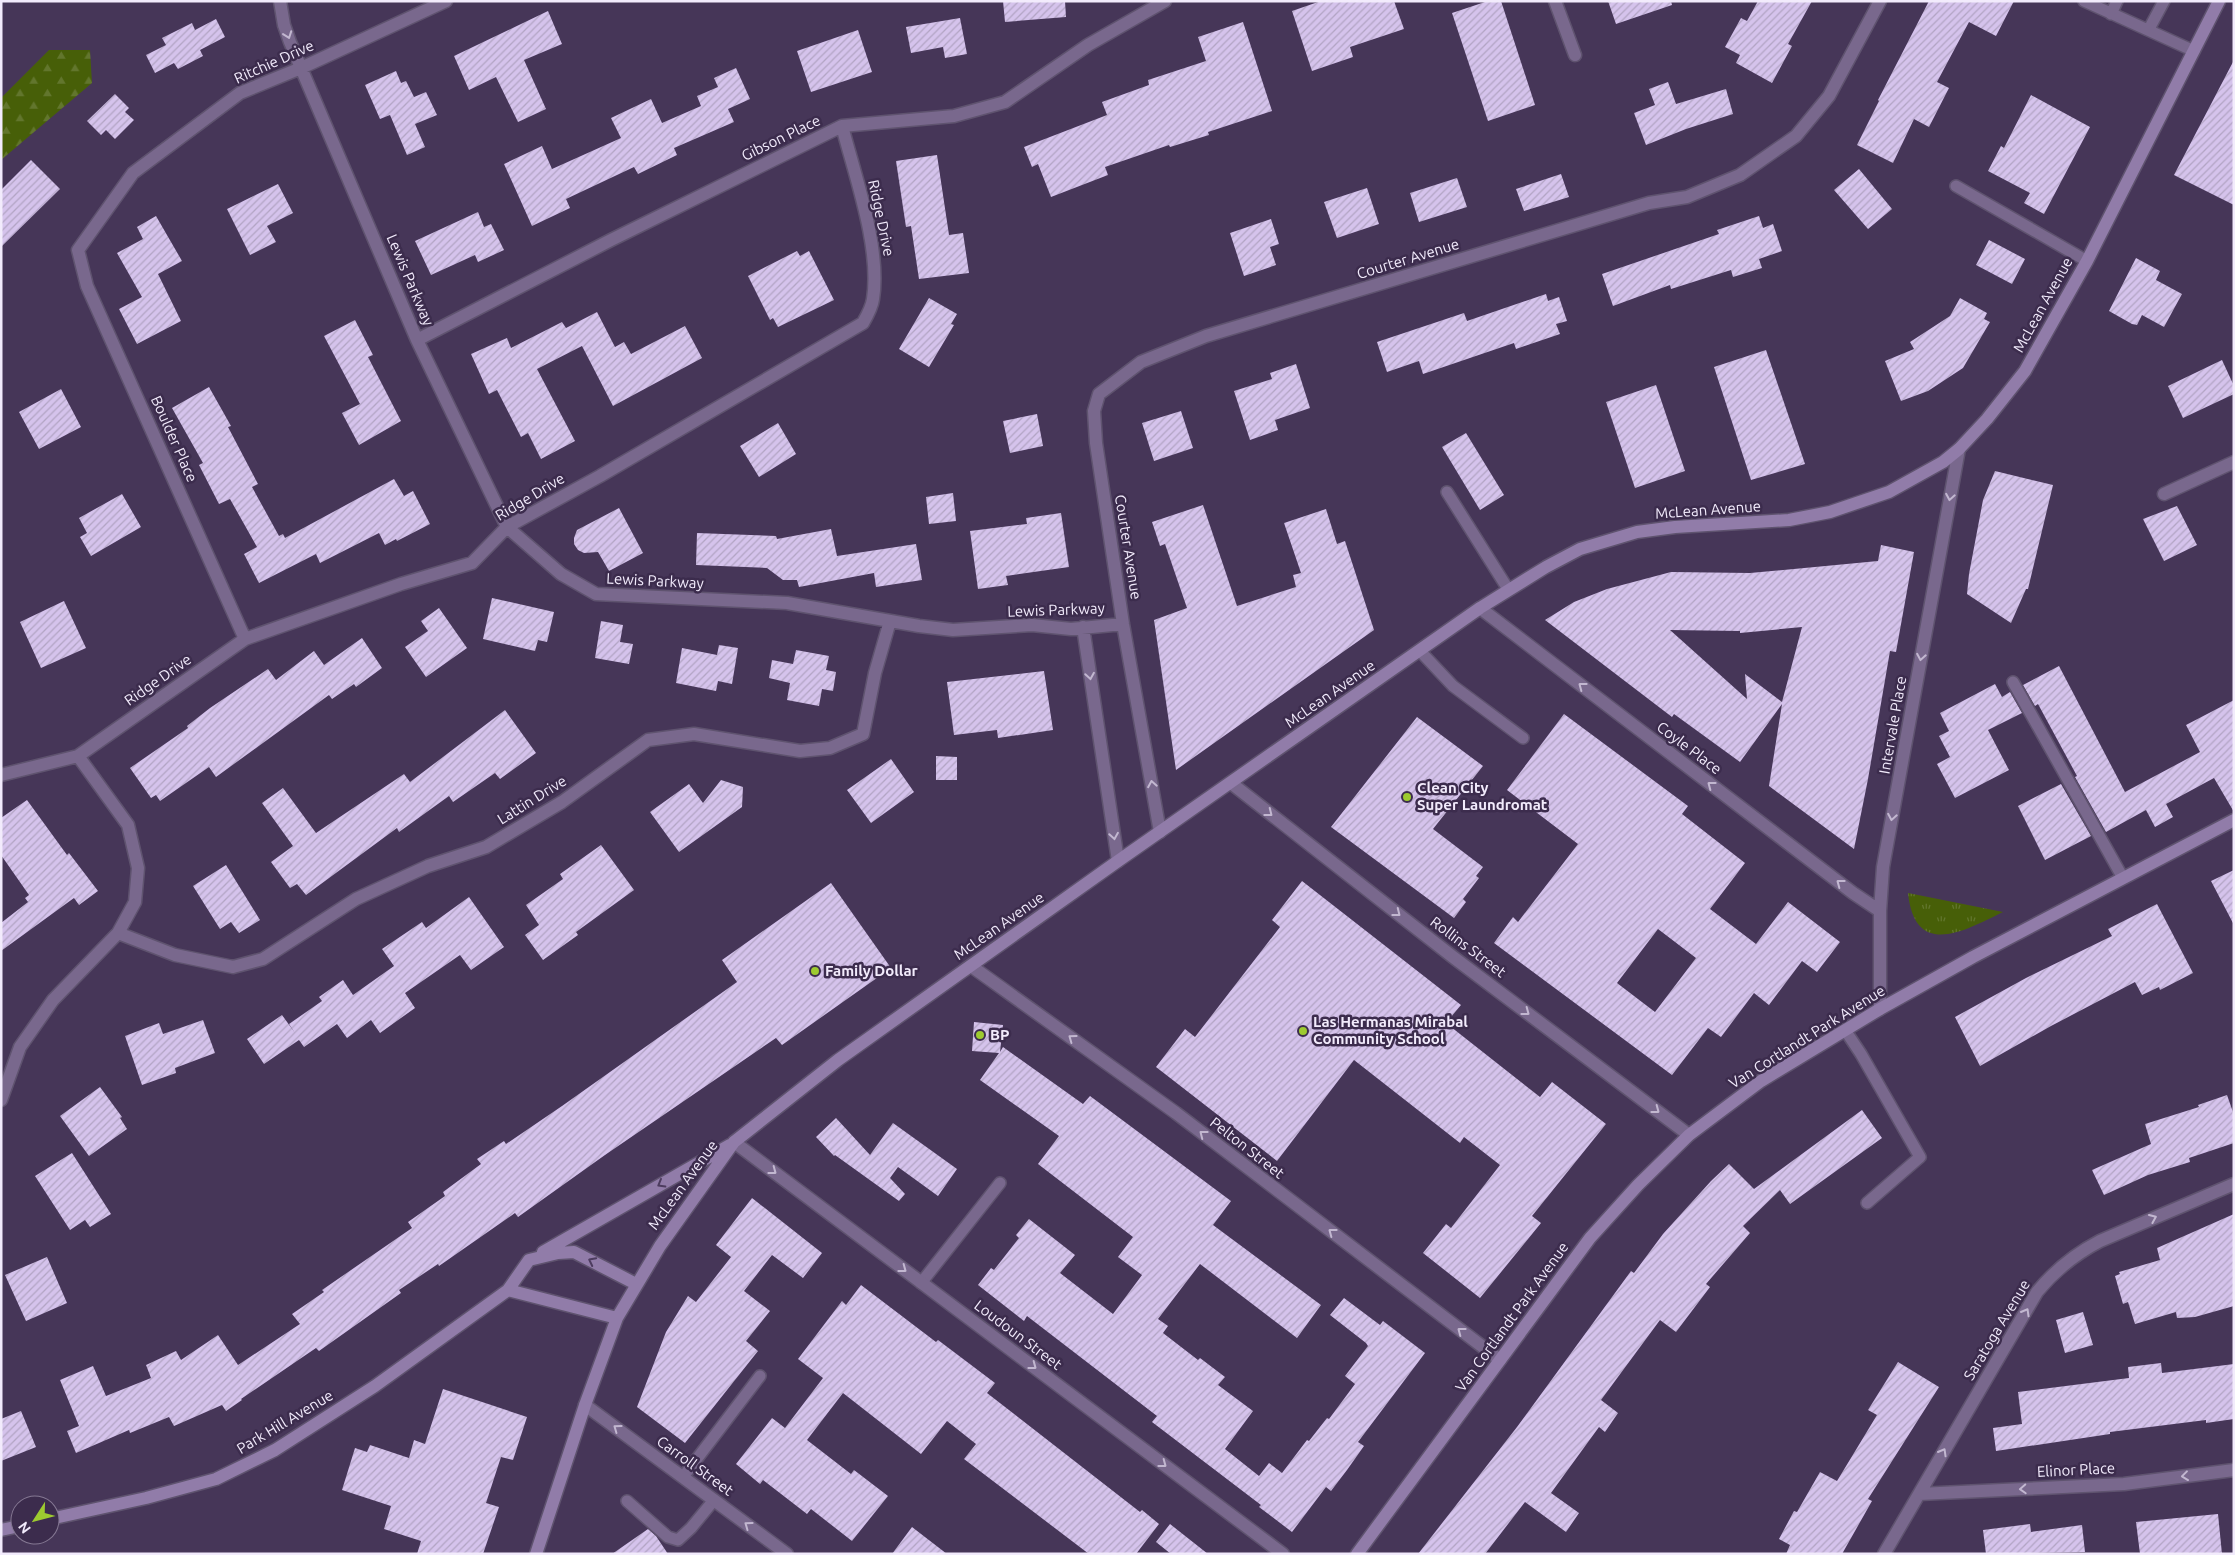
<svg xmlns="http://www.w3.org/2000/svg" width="2235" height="1555" font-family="Ubuntu,sans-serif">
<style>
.grass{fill:url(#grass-tufts)}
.forest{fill:url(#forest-firs)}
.building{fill:url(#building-hatch);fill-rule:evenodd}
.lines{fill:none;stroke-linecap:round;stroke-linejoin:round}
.lane-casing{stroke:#5f536f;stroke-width:14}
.street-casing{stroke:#5f536f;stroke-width:15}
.secondary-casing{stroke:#5f536f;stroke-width:15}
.lane{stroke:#79688d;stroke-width:11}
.street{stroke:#79688d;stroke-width:12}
.secondary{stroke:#917ca9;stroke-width:12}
.oneway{stroke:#c2b7d0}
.oneway2{stroke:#4d3c5f}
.poi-dot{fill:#9dca30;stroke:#3c2c4d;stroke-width:2}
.labels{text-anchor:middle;stroke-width:5;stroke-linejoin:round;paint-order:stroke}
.street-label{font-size:15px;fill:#f2ebfc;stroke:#3c2c4d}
.poi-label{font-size:15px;font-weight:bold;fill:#f2ebfc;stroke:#3c2c4d;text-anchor:start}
</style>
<defs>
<pattern id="grass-tufts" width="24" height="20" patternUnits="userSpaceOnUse" patternTransform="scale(1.25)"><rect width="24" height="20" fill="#475f08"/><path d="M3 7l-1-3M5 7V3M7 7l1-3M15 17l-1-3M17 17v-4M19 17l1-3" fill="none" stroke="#62762d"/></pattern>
<pattern id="forest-firs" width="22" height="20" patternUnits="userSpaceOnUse" patternTransform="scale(1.25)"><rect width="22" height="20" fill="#475f08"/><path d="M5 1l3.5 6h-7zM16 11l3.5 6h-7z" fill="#62762d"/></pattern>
<pattern id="building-hatch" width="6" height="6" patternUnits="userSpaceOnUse" patternTransform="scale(1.25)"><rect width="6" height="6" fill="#d5c3ec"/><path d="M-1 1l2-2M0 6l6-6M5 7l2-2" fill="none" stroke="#b2a4c4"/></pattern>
</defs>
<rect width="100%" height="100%" fill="#463658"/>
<!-- grass -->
<path class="grass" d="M1908 893 2003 912C1966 930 1915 960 1908 893Z"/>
<!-- forest -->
<path class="forest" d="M49 50H90L92 83 1 160V98Z"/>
<!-- building -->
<path class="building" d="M1003 1H1065L1066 17 1005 22Z
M1321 1H1394L1404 29 1350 47 1353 57 1312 71 1292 11Z
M1488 1H1501L1535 105 1488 121 1452 13Z
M1608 1H1671L1672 5 1616 24Z
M1758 1H1812L1788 44 1792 46 1772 83 1736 63 1740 55 1725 47 1741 18 1747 21Z
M1929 1H2014L1996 36 1969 22 1937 82 1949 88 1929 127 1914 119 1893 163 1857 145 1879 101 1878 100Z
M548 11 562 44 524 60 546 109 518 122 496 77 469 90 454 56Z
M960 18 967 54 945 58 943 47 911 53 906 27Z
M216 19 225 37 200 50 203 56 178 69 174 63 155 73 146 55 166 45 162 38 192 23 195 30Z
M1243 22 1272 111 1208 132 1209 135 1170 147 1169 145 1105 167 1108 175 1051 197 1038 164 1032 167 1024 147 1107 115 1102 102 1149 85 1148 80 1206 61 1198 37Z
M858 30 872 72 811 92 797 51Z
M2234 60V205L2174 175Z
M736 68 750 99 728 109 734 122 674 148 677 155 638 174 634 167 566 199 570 208 532 226 504 164 542 146 552 169 621 138 611 118 651 99 662 123 701 106 697 96 718 87 714 78Z
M396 71 401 83 406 81 414 97 426 92 437 115 415 124 425 147 407 155 390 115 380 119 365 85Z
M1668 82 1676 104 1726 89 1733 114 1686 129 1646 145 1634 113 1655 105 1649 89Z
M115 94 129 108 125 112 134 120 115 139 106 130 101 135 87 121Z
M2031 95 2090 127 2044 214 2024 203 2030 193 1988 171 2001 146 2004 148Z
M937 155 949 235 963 233 969 273 919 279 911 226 906 227 896 161Z
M31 160 60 189 1 247V190Z
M1859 169 1892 209 1868 229 1834 190Z
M1561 174 1569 197 1524 211 1516 189Z
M1457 178 1467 207 1419 222 1410 193Z
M278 184 293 213 267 226 276 242 250 255 227 209Z
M1367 188 1379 224 1337 238 1324 202Z
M478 212 484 227 491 224 504 250 478 262 475 255 431 275 415 241Z
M156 216 182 261 158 274 181 321 137 344 119 309 142 297 117 253 143 239 137 227Z
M1759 216 1763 228 1773 224 1782 251 1759 259 1762 268 1733 277 1731 270 1671 289 1670 285 1613 306 1602 274 1719 234 1717 230Z
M1271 219 1279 244 1270 247 1276 265 1244 276 1230 233Z
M1989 240 2025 259 2012 284 1976 265Z
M797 251 800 256 809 251 834 300 778 327 773 318 770 320 748 276Z
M2136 258 2160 271 2156 280 2182 294 2164 327 2142 315 2137 325 2132 324 2109 311Z
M1546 294 1548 301 1559 297 1567 321 1556 324 1560 334 1516 349 1514 343 1423 374 1419 361 1387 372 1377 342 1464 313 1467 321Z
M929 298 957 314 951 324 954 325 929 367 899 349Z
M1960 298 1987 313 1984 319 1990 322 1963 368 1928 391 1901 401 1885 361 1914 349 1910 342 1950 316Z
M597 312 615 347 624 342 631 354 685 326 702 358 613 406 582 346 537 369 575 441 541 459 528 433 521 437 497 390 489 394 471 354 507 338 511 348 562 322 566 328Z
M355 320 373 355 368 357 401 421 359 445 342 413 360 404 324 336Z
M1766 350 1805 464 1751 480 1714 367Z
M2222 360 2234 386V394L2183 418 2168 386Z
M1296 364 1310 408 1275 420 1278 430 1250 440 1234 391 1272 379 1270 373Z
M1656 385 1685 471 1635 488 1606 402Z
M209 387 231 426 228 427 258 484 252 487 279 536 283 534 285 538 394 479 404 496 413 491 430 524 397 541 396 539 385 545 379 533 320 563 316 554 259 583 244 554 257 547 230 499 219 504 199 465 203 463 172 408Z
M61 389 81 427 39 449 19 412Z
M1181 411 1193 448 1154 461 1142 423Z
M1037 414 1043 446 1010 453 1003 421Z
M778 423 796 454 759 477 740 446Z
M1466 433 1504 495 1480 510 1442 447Z
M1995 471 2053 485 2028 589H2026L2011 623 1967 594 1969 574 1983 500Z
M953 493 956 521 929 524 926 497Z
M122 494 141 527 91 556 80 537 87 533 79 518Z
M1203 505 1237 606 1296 587 1293 575 1301 573 1284 523 1326 509 1337 544 1345 541 1374 630 1176 770 1154 620 1187 608 1165 544 1160 546 1152 522Z
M2177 506 2197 545 2164 561 2143 519Z
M619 508 643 553 609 571 598 552 584 553 578 550 574 544V538L577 530Z
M1061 513 1069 567 1006 576 1008 585 978 589 970 531 1027 524 1026 518Z
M831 529 837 556 916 544 922 580 876 587 874 573 799 587 797 580H783L767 568 696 565 697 533 776 536 777 539Z
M1881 545 1914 552 1896 652 1890 651 1868 779 1854 849 1769 786 1782 704 1740 762 1674 714 1672 717 1545 620 1574 602 1607 589 1671 572 1750 573 1878 561ZM1802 627 1782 702 1745 674 1747 699 1670 630 1740 631V633Z
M492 598 554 612 547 642 538 640 535 651 483 639Z
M64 601 86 648 41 668 20 622Z
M439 608 467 648 426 677 405 647 428 631 421 621Z
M601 621 623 625 620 642 633 644 629 664 595 658Z
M362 638 382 668 356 687 354 684 332 699 329 695 216 777 209 767 160 801 156 795 151 798 130 768 188 728 187 726 210 708 268 669 276 680 314 651 324 665Z
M719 645 738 648 732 684 718 681 716 691 676 683 682 648 717 655Z
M796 650 829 656 826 670 836 672 833 691 822 689 819 706 787 700 790 683 769 678 772 660 793 664Z
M2059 666 2125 792 2200 752 2186 725 2234 700V812L2214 778 2166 804 2173 817 2155 827 2146 810 2106 832 2075 777 2077 776 2038 704 2035 706 2023 685Z
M1044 671 1053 730 998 738 997 730 954 735 947 682Z
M1995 684 2002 697 2010 692 2022 713 1988 730 2009 770 1955 798 1937 764 1950 757 1939 736 1949 731 1940 713Z
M505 710 536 753 500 779 495 773 453 802 449 796 399 832 397 828 306 895 297 884 290 888 271 862 293 846 262 803 283 788 316 833 404 774 410 782Z
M1564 714 1688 806 1682 814 1745 863 1710 909 1756 944 1788 902 1840 942 1817 972 1802 961 1769 1005 1754 993 1721 1037 1708 1028 1672 1075 1494 943 1513 917 1518 922 1578 844 1507 790ZM1658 929 1696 958 1655 1012 1617 983Z
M1417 717 1483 766 1433 829 1483 867 1476 876 1479 878 1463 899 1466 902 1454 918 1331 827Z
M936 756 957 757V780H936Z
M891 759 914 792 871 823 847 790Z
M721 780 743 787 742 807 679 852 650 812 689 784 703 803Z
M2061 784 2091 836 2045 860 2018 806Z
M27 800 67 855 69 853 98 891 79 905 74 898 1 951V923L28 902 25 898 29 895 1 855V818Z
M601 845 634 890 576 932 578 935 543 960 525 935 539 925 526 905 563 879 560 874Z
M226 865 260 920 239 933 231 922 220 929 193 886Z
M2234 870V925L2211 881Z
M1302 881 1461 1005 1446 1023 1540 1097 1552 1082 1606 1124 1532 1216 1541 1223 1480 1298 1423 1253 1446 1224 1451 1228 1500 1165 1464 1137 1460 1143 1354 1060 1277 1161 1156 1067 1185 1029 1195 1037 1280 927 1272 920Z
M831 883 891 968 782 1045 776 1038 605 1155 518 1217 515 1213 439 1266 438 1264 399 1290 401 1293 319 1351 316 1348 241 1399 242 1400 226 1411 222 1405 174 1426 169 1417 130 1433 129 1430 76 1453 67 1431 79 1426 60 1380 93 1366 106 1396 151 1378 146 1365 176 1351 181 1360 218 1335 238 1365 300 1324 292 1314 324 1292 322 1290 412 1228 408 1222 445 1196 443 1192 481 1164 477 1159 504 1141 506 1144 562 1106 737 982 722 960Z
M469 897 504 947 471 970 460 955 405 993 415 1008 380 1033 371 1020 347 1038 337 1024 304 1047 299 1040 264 1064 247 1039 282 1015 295 1033 289 1024 322 1001 319 997 343 980 353 995 394 966 382 949 422 922 426 928Z
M2157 904 2193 973 2160 990 2159 987 2142 995 2135 982 2051 1026 1980 1066 1955 1017 2026 978 2112 936 2108 929Z
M203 1020 215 1053 175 1068 176 1073 142 1085 125 1036 159 1023 163 1034Z
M974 1022 1003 1025 1000 1052 1003 1047 1083 1104 1090 1096 1231 1201 1213 1225 1321 1305 1297 1338 1200 1264 1158 1319 1168 1326 1163 1333 1198 1360 1200 1358 1225 1377 1218 1385 1253 1411 1225 1449 1259 1476 1269 1463 1282 1473 1307 1440 1309 1441 1327 1418 1329 1419 1355 1384 1345 1376 1368 1346 1366 1343 1330 1315 1344 1298 1380 1325 1383 1321 1425 1353 1358 1442 1364 1446 1347 1470 1331 1491 1326 1487 1292 1532 1259 1507 1261 1505 1152 1422 1157 1416 1027 1316 1024 1321 978 1285 991 1268 994 1270 1019 1238 1016 1235 1029 1219 1075 1255 1060 1273 1113 1314 1142 1275 1118 1257 1133 1237 1038 1164 1059 1136 980 1080 999 1053 972 1051Z
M100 1087 122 1117 120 1118 127 1129 89 1156 60 1116Z
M2227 1095 2234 1115V1143L2189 1158 2190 1162 2148 1175 2104 1195 2092 1170 2151 1144 2145 1124 2199 1107 2198 1105Z
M1862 1110 1882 1138 1790 1204 1780 1190 1743 1226 1750 1233 1706 1284 1710 1287 1676 1332 1660 1320 1601 1400 1618 1413 1605 1432 1599 1427 1551 1493 1579 1513 1566 1532 1525 1502 1485 1554H1418L1517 1427 1631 1271 1634 1273 1663 1234 1711 1181 1729 1164 1754 1189Z
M836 1118 870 1155 893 1123 957 1169 938 1196 898 1167 890 1178 905 1194 899 1201 835 1155 834 1156 816 1137Z
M72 1153 111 1214 90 1227 85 1220 70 1230 35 1176Z
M752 1198 822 1253 803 1278 772 1255 744 1291 770 1311 746 1341 758 1351 685 1443 637 1407 666 1332 688 1296 696 1302 731 1257 716 1245Z
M2234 1214V1306L2195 1317 2177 1318 2176 1312 2135 1324 2128 1302 2123 1304 2115 1276 2120 1274 2119 1272 2160 1260 2157 1248Z
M47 1257 67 1303 26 1321 5 1275Z
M861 1285 936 1342 938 1340 995 1383 987 1393 1140 1512 1142 1510 1159 1524 1136 1554H1089L964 1459 976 1444 947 1421 921 1454 843 1393 807 1440 851 1474 854 1470 888 1496 852 1541 811 1509 807 1514 763 1480 760 1484 736 1464 772 1418 785 1428 823 1378 798 1359 842 1301 846 1305Z
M2083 1312 2093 1345 2065 1353 2056 1320Z
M1898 1362 1939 1387 1868 1499 1872 1501 1842 1554H1786L1790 1545 1779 1539 1794 1511 1797 1512 1820 1472 1837 1481 1877 1415 1868 1410Z
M2161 1363 2162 1373 2234 1364V1419L2206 1423V1420L2110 1432V1434L1996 1451 1993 1428 2022 1424 2018 1392 2129 1378 2128 1367Z
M443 1389 527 1417 513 1460 501 1457 486 1503 499 1507 483 1554H417L421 1541 384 1529 391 1506 342 1490 355 1448 367 1452 370 1445 409 1458 414 1440 425 1444Z
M21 1411 36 1447 1 1461V1419Z
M2218 1514 2222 1554H2140L2136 1522Z
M1170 1524 1208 1554H1171L1156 1542Z
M2030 1524 2031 1532 2082 1525 2085 1552 1986 1554 1983 1530Z
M912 1527 947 1554H892Z
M648 1529 656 1536 668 1554H612Z"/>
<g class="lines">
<!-- lane casing -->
<g class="lane-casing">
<path id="lane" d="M2084 1 2194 51
M2111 14 2117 1
M2149 29 2164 1
M1956 186 2087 261
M1447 492 1508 589
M1420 651 1453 686 1523 738
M2013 682 2123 878
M1845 1030 1861 1054 1920 1157 1867 1203
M921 1283 1000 1183
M683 1477 760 1376
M627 1501 668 1537 678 1540 691 1528 714 1500"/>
</g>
<!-- street casing -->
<g class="street-casing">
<path id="street" d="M280 1 284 25 290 42 417 340 507 527 561 574 596 594 787 603 919 626 953 630 1032 625 1071 629 1123 624
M1555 1 1575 55
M417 340 611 240 842 126 954 116 1005 102 1088 45 1165 1
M2164 494 2234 462
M1480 608 1853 893 1880 911
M1083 627 1118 861
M245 639 87 286 78 250 133 173 240 93 301 68 446 1
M1 775 78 756 245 639 401 584 472 563 507 527 600 476 863 323C867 316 872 307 873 299 881 248 855 176 842 126
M1231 783 1453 957 1689 1135
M1160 832 1123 624 1096 443 1094 411 1099 394 1141 362 1206 336 1649 203 1687 197 1740 175 1796 136 1829 96 1880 1
M118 933 175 955 233 967 263 959 356 899 428 866 486 847 562 802 648 740 694 734 800 751 830 748 863 734 875 673 890 621
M971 966 1176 1113 1500 1360
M1880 1009V911L1883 867 1959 449
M1 1100 20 1047 53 1000 118 933 135 902 138 868 128 825 78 756
M734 1142 1283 1554
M585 1405 787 1554
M1919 1494 2124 1484 2234 1470
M1884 1554 2037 1292C2055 1270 2075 1254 2100 1241L2234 1184"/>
</g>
<!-- secondary casing -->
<g class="secondary-casing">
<path id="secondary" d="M543 1252 730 1145
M508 1290 617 1318
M50 1519 146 1498 216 1479 275 1450 375 1386 508 1290 529 1260 558 1253 574 1252 636 1284
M1 1530 20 1526
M536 1554 585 1405 617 1318 660 1246 734 1142 838 1060 1118 861 1480 608 1546 567 1580 549 1637 532 1675 527 1789 520 1830 512 1889 492 1943 462 1959 449 1987 419 2025 371 2087 261 2219 1
M1357 1554 1590 1238 1638 1185 1689 1135 1761 1081 1880 1009 1973 957 2234 820"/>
</g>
<!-- lane -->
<use href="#lane" class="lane"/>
<!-- street -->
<use href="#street" class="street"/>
<!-- secondary -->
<use href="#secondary" class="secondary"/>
</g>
<!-- one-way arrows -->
<defs><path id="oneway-chevron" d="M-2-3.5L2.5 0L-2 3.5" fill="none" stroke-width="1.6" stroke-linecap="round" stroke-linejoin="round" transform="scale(1.25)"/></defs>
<g class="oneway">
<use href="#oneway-chevron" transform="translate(288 35) rotate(70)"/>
<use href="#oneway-chevron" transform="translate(1950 497) rotate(100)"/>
<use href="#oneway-chevron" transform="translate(1921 657) rotate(100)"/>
<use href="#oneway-chevron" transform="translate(1090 676) rotate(81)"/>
<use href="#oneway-chevron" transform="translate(1582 686) rotate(-143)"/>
<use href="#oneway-chevron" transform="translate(1152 784) rotate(-100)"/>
<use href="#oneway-chevron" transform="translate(1711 785) rotate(-143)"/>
<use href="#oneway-chevron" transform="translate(1269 813) rotate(38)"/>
<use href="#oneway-chevron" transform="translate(1892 817) rotate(100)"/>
<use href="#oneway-chevron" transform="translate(1114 836) rotate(81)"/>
<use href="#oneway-chevron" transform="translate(1840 883) rotate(-143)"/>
<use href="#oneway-chevron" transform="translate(1397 913) rotate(38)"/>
<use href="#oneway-chevron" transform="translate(1526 1012) rotate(37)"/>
<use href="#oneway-chevron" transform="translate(1072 1038) rotate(-144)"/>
<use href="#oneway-chevron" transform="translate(1656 1110) rotate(37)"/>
<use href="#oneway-chevron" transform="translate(1203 1134) rotate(-142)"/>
<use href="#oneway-chevron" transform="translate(773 1171) rotate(37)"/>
<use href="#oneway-chevron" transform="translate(2153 1218) rotate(-23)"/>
<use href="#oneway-chevron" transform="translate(1332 1232) rotate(-143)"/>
<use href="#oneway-chevron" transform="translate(903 1269) rotate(37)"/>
<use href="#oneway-chevron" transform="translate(2026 1312) rotate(-60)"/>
<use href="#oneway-chevron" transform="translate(1461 1331) rotate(-143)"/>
<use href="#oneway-chevron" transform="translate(1033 1366) rotate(37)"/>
<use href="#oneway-chevron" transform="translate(617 1428) rotate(-144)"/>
<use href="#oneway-chevron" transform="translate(1943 1452) rotate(-60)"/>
<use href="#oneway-chevron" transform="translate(1163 1464) rotate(37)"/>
<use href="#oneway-chevron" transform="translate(2185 1476) rotate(173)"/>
<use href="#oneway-chevron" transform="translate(2023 1489) rotate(177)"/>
<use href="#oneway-chevron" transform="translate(748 1525) rotate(-144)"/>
</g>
<g class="oneway2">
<use href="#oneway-chevron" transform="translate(661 1184) rotate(150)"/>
<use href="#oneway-chevron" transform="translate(592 1261) rotate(-153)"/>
</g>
<!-- markers -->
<g class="poi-dot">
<circle cx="1407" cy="797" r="5"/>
<circle cx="815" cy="971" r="5"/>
<circle cx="1303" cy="1031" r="5"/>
<circle cx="980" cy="1035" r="5"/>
</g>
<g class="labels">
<!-- street labels -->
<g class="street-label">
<text transform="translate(274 62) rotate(-24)" y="5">Ritchie Drive</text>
<text transform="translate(781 138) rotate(-26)" y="5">Gibson Place</text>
<text transform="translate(881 218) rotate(78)" y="5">Ridge Drive</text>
<text transform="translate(1408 259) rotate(-17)" y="5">Courter Avenue</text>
<text transform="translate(410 280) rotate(67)" y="5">Lewis Parkway</text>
<text transform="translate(2043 305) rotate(-61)" y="5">McLean Avenue</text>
<text transform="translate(174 439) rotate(66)" y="5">Boulder Place</text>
<text transform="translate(530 497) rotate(-31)" y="5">Ridge Drive</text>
<text transform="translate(1708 510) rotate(-4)" y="5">McLean Avenue</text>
<text transform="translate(1128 547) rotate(81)" y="5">Courter Avenue</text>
<text transform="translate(655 581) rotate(3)" y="5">Lewis Parkway</text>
<text transform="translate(1056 610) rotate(-2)" y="5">Lewis Parkway</text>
<text transform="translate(158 680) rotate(-35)" y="5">Ridge Drive</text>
<text transform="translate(1330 694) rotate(-35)" y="5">McLean Avenue</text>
<text transform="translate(1893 725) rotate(-80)" y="5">Intervale Place</text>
<text transform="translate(1689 748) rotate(37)" y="5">Coyle Place</text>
<text transform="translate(532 800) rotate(-32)" y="5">Lattin Drive</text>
<text transform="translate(999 926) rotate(-35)" y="5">McLean Avenue</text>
<text transform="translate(1468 947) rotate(37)" y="5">Rollins Street</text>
<text transform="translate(1807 1037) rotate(-32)" y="5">Van Cortlandt Park Avenue</text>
<text transform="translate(1247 1148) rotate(38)" y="5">Pelton Street</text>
<text transform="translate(683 1185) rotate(-54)" y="5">McLean Avenue</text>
<text transform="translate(1512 1317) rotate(-54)" y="5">Van Cortlandt Park Avenue</text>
<text transform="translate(1997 1330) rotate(-59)" y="5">Saratoga Avenue</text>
<text transform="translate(1018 1335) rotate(37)" y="5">Loudoun Street</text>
<text transform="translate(285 1422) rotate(-31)" y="5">Park Hill Avenue</text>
<text transform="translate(695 1466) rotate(36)" y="5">Carroll Street</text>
<text transform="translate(2076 1470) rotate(-3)" y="5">Elinor Place</text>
</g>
<!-- poi labels -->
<g class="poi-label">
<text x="1417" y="793">Clean City<tspan x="1417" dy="17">Super Laundromat</tspan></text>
<text x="825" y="976">Family Dollar</text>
<text x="1313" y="1027">Las Hermanas Mirabal<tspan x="1313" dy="17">Community School</tspan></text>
<text x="990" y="1040">BP</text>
</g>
</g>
<!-- border -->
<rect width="2235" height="1555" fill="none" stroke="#f2ebfc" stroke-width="5"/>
<!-- north arrow -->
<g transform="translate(35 1520) rotate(234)"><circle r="24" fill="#3c2c4d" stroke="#857893"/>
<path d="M0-4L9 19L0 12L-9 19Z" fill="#9dca30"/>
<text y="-8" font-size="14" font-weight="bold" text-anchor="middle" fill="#f2ebfc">N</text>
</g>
</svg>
